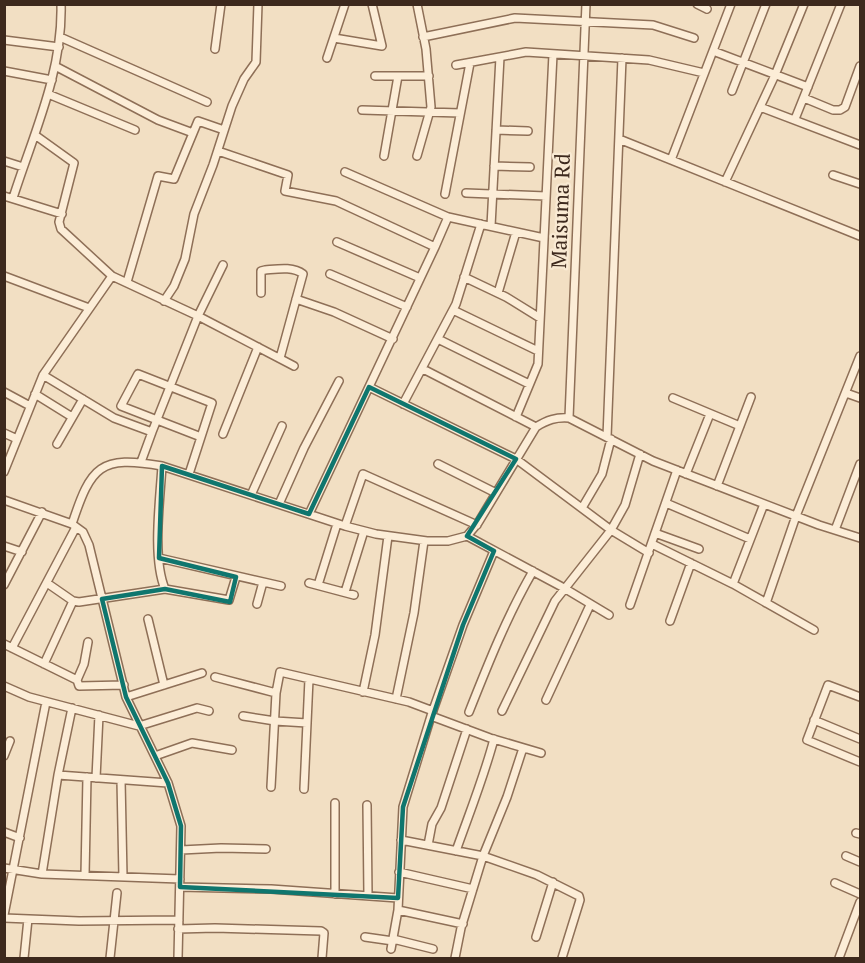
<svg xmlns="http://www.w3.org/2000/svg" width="865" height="963" font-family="'PT Serif',serif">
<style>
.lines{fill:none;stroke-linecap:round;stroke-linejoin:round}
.minor-casing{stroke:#8e6f57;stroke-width:10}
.minor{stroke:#fcedd7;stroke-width:7}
.marked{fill:none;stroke:#0f766e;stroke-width:4.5;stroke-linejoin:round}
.labels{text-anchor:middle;stroke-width:4.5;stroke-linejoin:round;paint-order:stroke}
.street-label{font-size:21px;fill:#3d291d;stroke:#f9ead3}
</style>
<rect width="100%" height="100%" fill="#f2dfc3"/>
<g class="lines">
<!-- minor casing -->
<g class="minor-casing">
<path id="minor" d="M417 4 426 49 431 107 417 156
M697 4 707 9
M60 37 207 102
M423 37 515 18 653 25 694 38
M334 38 382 46 372 4
M4 40 59 47
M215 49 221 4
M713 51 808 87
M327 58 345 4
M456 65 526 52 649 60 704 73
M55 66 158 120 193 133
M4 71 52 80
M375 76H429
M732 91 766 4
M48 94 135 130
M804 98 833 110H840L845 107 860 66
M760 107 860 145
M362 110 460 113
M795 119 841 4
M496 130 528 131
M35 135 74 163 59 222 61 229 112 276 198 316 294 366
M619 139 860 236
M218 151 288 175 285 191 336 201 435 247 448 217
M384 156 398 76
M671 160 731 4
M4 161 23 167
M494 166 530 167
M345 172 448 217 544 238
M833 175 860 184
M725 182 775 75 804 4
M466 193 546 196
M445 194 470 63
M4 196 62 214
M13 198C33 135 63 72 61 4
M491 226 500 57
M337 242 420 278
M330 274 407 307
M4 276 89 308
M464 277 506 297 540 318
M127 282 158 176 174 179 198 121 224 130
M261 293V271L265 270C277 269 293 266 303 274L280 358
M498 293 516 232
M296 299 334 312 393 339
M164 301 174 286 185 259 194 214 213 165 232 106 244 79 256 62 258 4
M453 310 538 351
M438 339 529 384
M423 369 536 427
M43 375 114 418 152 432 141 462
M369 387 516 459 611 530 649 553
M4 392 30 406
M846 393 860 398
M35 394 72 417
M673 398 740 426
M403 404 456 304 481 224
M516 417 538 364 553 54
M569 418 586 4
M152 432 198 316 223 265
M4 433 17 439
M223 434 258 347
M607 437 622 58
M57 444 83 399
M438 464 496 493
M162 466C160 500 152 558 165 589L229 600 236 577
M4 472 43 375 112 276
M189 474 212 403 138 374 121 406 201 437
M686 474 710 414
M717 486 751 397
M251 495 282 426
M4 500 72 524 83 532 89 545 126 697 168 783 181 826 178 958
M666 503 750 539
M279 504 304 448 339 381
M582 508 602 474 611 439
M309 514 435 247
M72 524C91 466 100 455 162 466L345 526 376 534 427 541H448L467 536 478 523 536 427C547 420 556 417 569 418L653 461 819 525 860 538
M345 526 363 474 477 525
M835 530 860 464
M655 533 699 549
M467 536 564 588 609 615
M652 544 733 584 814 630
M4 546 22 552
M159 558 281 586
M47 583 73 601 79 602 165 589
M309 583 354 595
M733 584 764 504
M4 585 42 512
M318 585 337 524
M345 592 364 531
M766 603 796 516 860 356
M257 604 263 582
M630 605 677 470
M148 619 164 685
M670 621 691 563
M4 644 77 680 79 686 124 685
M12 648 76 527
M44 664 73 601
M215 677 276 693
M77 680 84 664 88 642
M4 686 29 697 139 726 197 708 209 711
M363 692 375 635 388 536
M126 697 202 673
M860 697 828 685 807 740 860 762
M396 699 414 613 424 541
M546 700 590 605
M502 711 555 601 611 530 625 505 640 454
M469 712C488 664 507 616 533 571
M243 716 275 721 307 723
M431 716 490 738 541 753
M814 720 860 739
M523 748 507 797 483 856 537 875 579 896 580 900 562 958
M4 756 10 741
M155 756 192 743 232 750
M58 775 168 783
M96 778 99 715
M121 780 123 877
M271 787 276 693 280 672 409 702 433 711
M304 789 309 679
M367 805 368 896
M4 832 20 838
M856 833 860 834
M401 840 483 856 461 928 455 958
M428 845 432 824 441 808 467 729
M181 850 221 848 266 849
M456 851C469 814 484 777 494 739
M846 856 860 862
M4 868 42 874 180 879
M399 872 473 889
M42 874 58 775 72 708
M85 875 87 777
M835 883 860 894
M180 887 271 889 398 898
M335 894V803
M4 915 46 702
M4 918 79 921 179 920
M463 924 398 910 403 807 431 716 463 625 494 551
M178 929 215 928 321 931 324 933 322 958
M365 937 393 941
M536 937 553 882
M393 939 433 949
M391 949 398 910
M24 958 28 919
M110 958 117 893
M839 958 860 902"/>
</g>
<!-- minor -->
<use href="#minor" class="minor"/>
</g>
<!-- marked area -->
<path class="marked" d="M369 387 516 459 467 536 494 551 463 625 403 807 398 898 180 887 181 826 168 783 126 697 102 599 165 589 230 602 236 577 159 558 162 466 309 514Z"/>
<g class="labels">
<!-- street labels -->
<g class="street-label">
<text transform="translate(561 211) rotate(-88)" y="7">Maisuma Rd</text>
</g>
</g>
<!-- border -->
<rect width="865" height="963" fill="none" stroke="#3d291d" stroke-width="12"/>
</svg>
